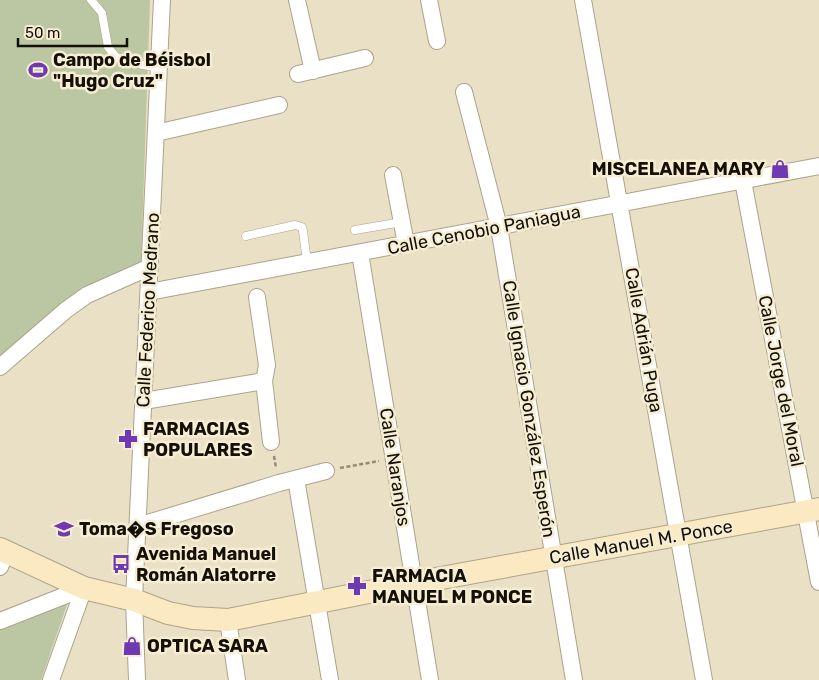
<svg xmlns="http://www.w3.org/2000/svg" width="819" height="680" font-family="Rubik,sans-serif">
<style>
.green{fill:#bac7a2}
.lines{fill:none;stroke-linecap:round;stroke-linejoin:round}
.lane-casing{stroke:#aca38a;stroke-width:9}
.street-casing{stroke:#aca38a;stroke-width:18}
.secondary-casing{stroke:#aca38a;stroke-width:24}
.path{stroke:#928b78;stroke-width:2.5;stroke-dasharray:4 2.5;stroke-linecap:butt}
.lane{stroke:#fff;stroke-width:8}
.street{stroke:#fff;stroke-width:16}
.secondary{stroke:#fbeac1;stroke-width:22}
.labels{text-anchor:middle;stroke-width:5;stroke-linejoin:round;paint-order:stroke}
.poi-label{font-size:18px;font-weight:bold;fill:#141007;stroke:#f6edd3;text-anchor:start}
.street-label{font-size:18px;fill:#141007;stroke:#f6edd3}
</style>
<rect width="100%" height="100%" fill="#e9e0c6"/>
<!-- green -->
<path class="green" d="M0 0H150L141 265 0 362Z
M69 599 41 680H0V628Z"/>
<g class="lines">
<!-- lane casing -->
<g class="lane-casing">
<path id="lane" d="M91 0 102 13 108 47 115 56 123 61 159 68
M355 230 402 222
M246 236 295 225 302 227 303 231 307 262"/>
</g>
<!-- street casing -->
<g class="street-casing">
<path id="street" d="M297 0 313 71
M429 0 437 41
M583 0 704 680
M298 74 365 58
M464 92 499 227 574 680
M156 133 279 105
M393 175 406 244
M743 181 819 582
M360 253 430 680
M149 292 819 166
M257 297 267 365 264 381 271 442
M0 367 66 310 87 295 150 267
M144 401 264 381
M296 479 330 680
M138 526 279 483 326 471
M0 567 6 551
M228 620 237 680
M0 621 84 588
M51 680 84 588
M137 680 134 600 162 0"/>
</g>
<!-- secondary casing -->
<g class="secondary-casing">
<path id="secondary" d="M0 549 84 588 134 600 168 613 193 618 228 620 414 583 819 509"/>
</g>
<!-- path -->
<path class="path" d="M274 456 276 468
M340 468 379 461"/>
<!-- lane -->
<use href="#lane" class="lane"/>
<!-- street -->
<use href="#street" class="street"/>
<!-- secondary -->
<use href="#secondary" class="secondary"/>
</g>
<!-- icons -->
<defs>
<g id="stadium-bare" transform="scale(1.5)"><path d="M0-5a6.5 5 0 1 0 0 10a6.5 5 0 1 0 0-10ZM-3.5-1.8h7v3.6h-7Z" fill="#6f3ab1" stroke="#f6edd3" stroke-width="2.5" paint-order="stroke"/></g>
<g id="shop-bare" transform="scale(1.5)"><path d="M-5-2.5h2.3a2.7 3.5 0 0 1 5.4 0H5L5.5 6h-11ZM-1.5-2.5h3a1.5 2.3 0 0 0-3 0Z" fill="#6f3ab1" stroke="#f6edd3" stroke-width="2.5" paint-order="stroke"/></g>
<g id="pharmacy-bare" transform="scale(1.5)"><path d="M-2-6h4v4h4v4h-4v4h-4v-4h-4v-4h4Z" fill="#6f3ab1" stroke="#f6edd3" stroke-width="2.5" paint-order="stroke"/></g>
<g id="school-bare" transform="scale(1.5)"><path d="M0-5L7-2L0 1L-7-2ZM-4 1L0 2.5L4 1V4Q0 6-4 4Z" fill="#6f3ab1" stroke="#f6edd3" stroke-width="2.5" paint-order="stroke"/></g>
<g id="bus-bare" transform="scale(1.5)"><path d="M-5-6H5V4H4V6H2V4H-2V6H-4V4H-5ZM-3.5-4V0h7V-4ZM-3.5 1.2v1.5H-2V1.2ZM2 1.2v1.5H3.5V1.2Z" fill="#6f3ab1" stroke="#f6edd3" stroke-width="2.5" paint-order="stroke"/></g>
</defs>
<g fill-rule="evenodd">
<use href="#stadium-bare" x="38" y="70"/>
<use href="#shop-bare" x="780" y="169"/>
<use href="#pharmacy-bare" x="128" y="439"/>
<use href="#school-bare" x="64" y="529"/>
<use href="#bus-bare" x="121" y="564"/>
<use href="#pharmacy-bare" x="357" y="586"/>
<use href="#shop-bare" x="132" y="646"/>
</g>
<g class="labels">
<!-- poi labels -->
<g class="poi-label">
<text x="53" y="66">Campo de Béisbol<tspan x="53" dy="21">"Hugo Cruz"</tspan></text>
<text x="765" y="175" text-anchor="end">MISCELANEA MARY</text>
<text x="143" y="435">FARMACIAS<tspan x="143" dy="21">POPULARES</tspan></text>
<text x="79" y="535">Toma�S Fregoso</text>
<text x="136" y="560">Avenida Manuel<tspan x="136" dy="21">Román Alatorre</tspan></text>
<text x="372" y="582">FARMACIA<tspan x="372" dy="21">MANUEL M PONCE</tspan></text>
<text x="147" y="652">OPTICA SARA</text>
</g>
<!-- street labels -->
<g class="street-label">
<text transform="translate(484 230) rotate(-11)" y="6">Calle Cenobio Paniagua</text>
<text transform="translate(148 310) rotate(-87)" y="6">Calle Federico Medrano</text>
<text transform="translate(644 340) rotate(80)" y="6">Calle Adrián Puga</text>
<text transform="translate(781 381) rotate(79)" y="6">Calle Jorge del Moral</text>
<text transform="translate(529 409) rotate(81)" y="6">Calle Ignacio González Esperón</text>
<text transform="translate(395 467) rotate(81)" y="6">Calle Naranjos</text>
<text transform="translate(641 542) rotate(-10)" y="6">Calle Manuel M. Ponce</text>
</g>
</g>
<!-- scale -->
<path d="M18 38v8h109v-8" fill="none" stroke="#141007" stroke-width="2.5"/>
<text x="25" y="38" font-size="15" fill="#141007" stroke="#f6edd3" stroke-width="4" paint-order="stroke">50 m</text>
</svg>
